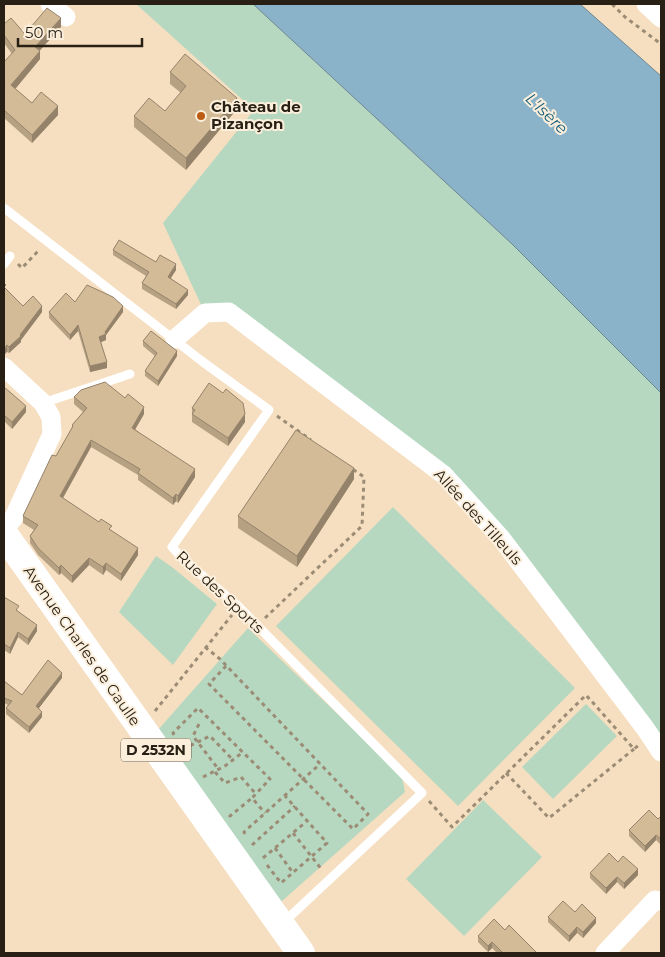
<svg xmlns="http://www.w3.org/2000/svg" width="665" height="957" font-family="Montserrat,sans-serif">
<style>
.green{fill:#b6d8c0}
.water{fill:#8ab3c9;stroke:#6d8793}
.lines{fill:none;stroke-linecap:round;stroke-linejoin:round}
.path{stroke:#9c8c75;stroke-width:3;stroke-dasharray:4 4;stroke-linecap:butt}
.lane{stroke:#fff;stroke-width:9}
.street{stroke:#fff;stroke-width:19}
.primary{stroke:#fff;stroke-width:28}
.wall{fill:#b6a183}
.shaded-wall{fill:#94836a}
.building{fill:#d4bb98;stroke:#94836a}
.poi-dot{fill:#bb5c14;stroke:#fbeedb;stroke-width:2}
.labels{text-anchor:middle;stroke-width:4;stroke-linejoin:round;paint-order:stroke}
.shield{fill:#fbeedb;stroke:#675e50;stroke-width:1}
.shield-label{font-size:14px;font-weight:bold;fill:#282014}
.poi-label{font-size:15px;font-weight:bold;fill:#282014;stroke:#fbeedb;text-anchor:start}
.street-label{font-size:15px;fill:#282014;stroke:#fbeedb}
.water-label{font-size:16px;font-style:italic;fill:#155e7e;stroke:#fbeedb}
</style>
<rect width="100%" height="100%" fill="#f6dfc0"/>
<!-- green -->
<path class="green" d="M136 4H253L512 244 661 393V752L444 475 229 312 205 313 163 223 254 110Z
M393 507 575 688 458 806 276 626Z
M156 556 172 567 217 604 173 665 119 612Z
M248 628 402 776 405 792 281 902 157 731Z
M586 704 617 736 553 799 522 767Z
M483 800 542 857 464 936 406 879Z"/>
<!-- water -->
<path class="water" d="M253 4H580L661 76V393L512 244Z"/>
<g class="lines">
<!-- path -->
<path class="path" d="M612 4 625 17 661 44
M18 264 22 268 40 249
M277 416 311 440
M265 618 362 526 364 477 351 468
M205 647 220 659 368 814 353 829 209 684 226 666
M155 711 232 615
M199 724 193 736 219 770
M174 735 173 733 198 708 270 779 252 798 265 813
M183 749 210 736 233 760
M215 772 225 783 241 777 255 793
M506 773 549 818 634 749
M203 777 225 766 243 752
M429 801 452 827 586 695 634 749 639 745
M229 815 230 816 252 798
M293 833 322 870
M245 834 244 832 320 764
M252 845 295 806
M275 848 293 873
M263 858 307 821
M267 865 281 883 327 843 285 796"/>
<!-- lane -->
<path class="lane" d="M4 208 203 362 269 410 172 547 184 560 238 606 422 793 284 922
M4 264 10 256
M43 403 130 374"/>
<!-- street -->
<path class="street" d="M50 4 66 17
M646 4 661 18
M175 339 205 313 229 312 444 475 501 538 645 728 661 752
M4 367 43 403 51 417 52 434 13 519 4 528
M605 953 655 900 661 901"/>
<!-- primary -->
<path class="primary" d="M4 534 301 953"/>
</g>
<!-- wall -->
<path class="wall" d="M4 24 25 34 61 27 39 51 40 59 15 89 32 103 58 115 32 143 4 118V62L12 54 4 43Z
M170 72 237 109 186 170 134 127V116L165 111 181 93 170 84Z
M113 250 156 262 176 270 171 278 188 295 176 309 142 289V283L146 276 113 255Z
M6 289 23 306 42 312 21 340V342L9 353 7 352Z
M75 302 123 312 106 335V340L101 342 107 368 90 372 78 331 70 340 49 318V312Z
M143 341 177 356 158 386 145 376V371L155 356 143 346Z
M4 387 26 412 12 429 4 421Z
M74 397 144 414 135 429 195 477 178 503 176 501 173 505 138 480V475L91 447 63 498 112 531 138 555 121 581 106 570 103 575 89 565 72 583 61 573 59 575 38 555 30 543V536L34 530 23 523V516L56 456 72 428V425L83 412 74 404Z
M192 408 245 422 228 446 192 422Z
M354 479 297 567 238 528V516Z
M4 597 37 631 28 645 18 637 10 654 4 650Z
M62 678 38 709 42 717 29 733 6 714V708L8 705 4 703V681L22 695Z
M661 816V845L656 840 645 852 629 836V830L658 819Z
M618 862 638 875 624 889 617 882 606 894 590 878V873Z
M575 912 596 923 583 938 577 933 569 942 548 922V917Z
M505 930 536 953H497L492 948 488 952 478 942V936Z"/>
<!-- shaded-wall -->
<path class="shaded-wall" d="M61 18V27L35 56V47Z
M40 51V59L11 94V85Z
M237 98V109L186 170V158Z
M58 106V115L32 143V135Z
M176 264V270L168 282V277Z
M188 290V295L176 309V304Z
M42 306V312L21 340V342L9 353V347L20 335Z
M123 306V312L106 335V340L99 343V337L105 332Z
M78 325V331L70 340V335Z
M7 345V352L4 355V349Z
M177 351V356L158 386V381Z
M107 362V368L90 372V366Z
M26 406V412L12 429V422Z
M144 407V414L132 435V428Z
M245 414V422L228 446V438Z
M91 440V447L60 503V496Z
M354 468V479L297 567V556Z
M195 469V477L178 503V496Z
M176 494V501L173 505V498Z
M138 548V555L121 581V574Z
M89 558V565L72 583V576Z
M106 563V570L103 575V567Z
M61 565V573L59 575V568Z
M37 625V631L28 645V639Z
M18 632V637L10 654V648Z
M62 673V678L36 712V706Z
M42 712V717L29 733V727Z
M656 835V840L645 852V846Z
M638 869V875L624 889V883Z
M617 877V882L606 894V888Z
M596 918V923L583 938V932Z
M577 927V933L569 942V936Z
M492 942V948L488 952V946Z"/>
<!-- building -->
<path class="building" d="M47 8 61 18 35 47 40 51 11 85 32 103 41 92 58 106 32 135 4 110V84L5 82H4V62L15 50 4 35V24L11 18 25 34Z
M185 54 237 98 186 158 134 116 149 98 165 111 186 86 170 72Z
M119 240 156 262 160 255 176 264 168 277 188 290 176 304 142 283 149 272 113 250Z
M4 283 6 285 4 287 23 306 33 296 42 306 20 335 21 336 9 347 7 345 4 349Z
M87 285 113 297 123 306 105 332 106 334 99 337 107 362 90 366 78 325 70 335 49 312 66 293 75 302Z
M151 331 177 351 158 381 145 371 157 353 143 341Z
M105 382 125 398 128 394 144 407 132 428 195 469 178 496 176 494 173 498 138 473 140 469 91 440 60 496 99 522 101 519 112 526 109 529 138 548 121 574 106 563 103 567 89 558 72 576 61 565 59 568 38 548 30 536 38 525 23 516 52 455 56 456 73 426 72 425 87 408 74 397 81 390Z
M209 383 223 393 226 389 243 403 245 414 228 438 192 414 195 410 192 408Z
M4 387 26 406 12 422 4 415Z
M296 430 354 468 297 556 238 516Z
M4 597 19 606 16 610 37 625 28 639 18 632 10 648 4 644Z
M48 660 62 673 36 706 42 712 29 727 6 708 12 701 4 698V681L22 695Z
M649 810 658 819 661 816V839L656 835 645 846 629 830Z
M609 853 618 862 623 856 638 869 624 883 617 877 606 888 590 873Z
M563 901 575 912 582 904 596 918 583 932 577 927 569 936 548 917Z
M494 919 505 930 509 925 536 952 535 953H503L492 942 488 946 478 936Z"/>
<!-- markers -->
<circle class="poi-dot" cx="201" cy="116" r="5"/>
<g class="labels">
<!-- shield labels -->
<rect class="shield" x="121" y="738.5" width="70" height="23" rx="4"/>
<g class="shield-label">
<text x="156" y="755">D 2532N</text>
</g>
<!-- poi labels -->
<g class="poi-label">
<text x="211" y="112">Château de<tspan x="211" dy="17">Pizançon</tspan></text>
</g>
<!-- street labels -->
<g class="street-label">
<text transform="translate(478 517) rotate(48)" y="5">Allée des Tilleuls</text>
<text transform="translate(220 592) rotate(43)" y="5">Rue des Sports</text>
<text transform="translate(82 646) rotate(55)" y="5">Avenue Charles de Gaulle</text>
</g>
<!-- water labels -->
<g class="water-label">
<text transform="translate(547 113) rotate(44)" y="6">L'Isère</text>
</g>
</g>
<!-- border -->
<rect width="665" height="957" fill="none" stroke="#282014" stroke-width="10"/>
<!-- scale -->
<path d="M18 38v8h124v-8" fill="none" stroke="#282014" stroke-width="2.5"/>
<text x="25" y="38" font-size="15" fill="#282014" stroke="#fbeedb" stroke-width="4" paint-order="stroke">50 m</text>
</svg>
